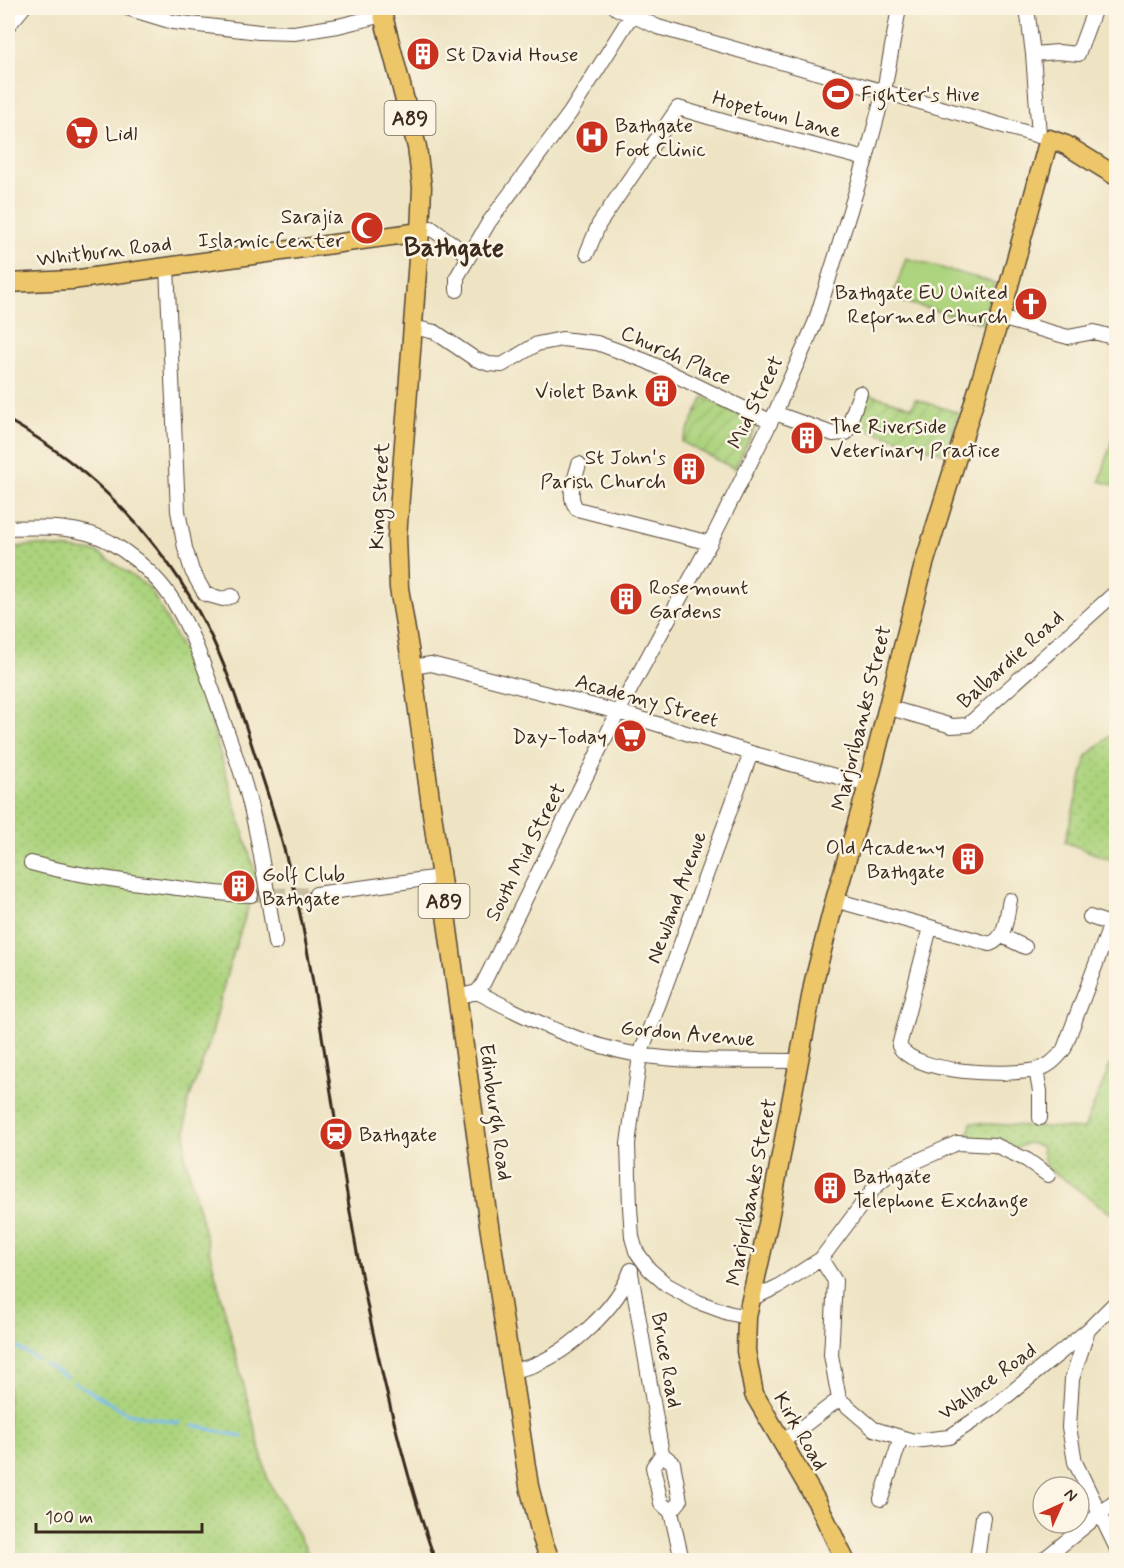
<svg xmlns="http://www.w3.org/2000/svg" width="1124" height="1568" font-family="Mynerve,sans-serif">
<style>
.grass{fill:url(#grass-dots);stroke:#747e4e;stroke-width:1.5}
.park{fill:#acd37d;stroke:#747e4e;stroke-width:1.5}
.garden{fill:url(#garden-furrows);stroke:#747e4e;stroke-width:1.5}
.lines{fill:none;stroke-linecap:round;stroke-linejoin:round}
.stream{stroke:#7abcef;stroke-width:3}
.minor-tunnel{stroke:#cabfa3;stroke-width:14;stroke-dasharray:14 7;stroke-linecap:butt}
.minor-casing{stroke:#564637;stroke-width:16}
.major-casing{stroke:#564637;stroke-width:21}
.minor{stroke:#fff;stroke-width:14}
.major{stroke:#ecc669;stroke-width:18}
.rail{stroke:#3b2a1e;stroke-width:3}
.labels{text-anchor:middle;stroke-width:5;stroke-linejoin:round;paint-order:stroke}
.shield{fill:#fcf5e5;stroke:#75675a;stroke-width:1.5}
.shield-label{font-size:20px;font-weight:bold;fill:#3b2a1e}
.poi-label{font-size:21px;fill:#3b2a1e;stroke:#fcf5e5;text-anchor:start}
.street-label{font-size:21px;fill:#3b2a1e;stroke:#fcf5e5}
.district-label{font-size:27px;font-weight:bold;fill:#3b2a1e;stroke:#fcf5e5}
</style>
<defs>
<pattern id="grass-dots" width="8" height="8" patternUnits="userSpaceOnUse" patternTransform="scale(1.5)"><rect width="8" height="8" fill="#acd37d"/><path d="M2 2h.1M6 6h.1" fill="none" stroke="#95b56c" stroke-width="1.8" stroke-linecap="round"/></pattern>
<pattern id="garden-furrows" width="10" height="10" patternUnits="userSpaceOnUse" patternTransform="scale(1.5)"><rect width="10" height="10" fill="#acd37d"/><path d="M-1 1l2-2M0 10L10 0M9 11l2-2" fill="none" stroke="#95b56c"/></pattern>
</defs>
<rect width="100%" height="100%" fill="#fcf5e5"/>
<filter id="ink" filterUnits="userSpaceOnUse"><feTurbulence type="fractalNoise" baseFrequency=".0167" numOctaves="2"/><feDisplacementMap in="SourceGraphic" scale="12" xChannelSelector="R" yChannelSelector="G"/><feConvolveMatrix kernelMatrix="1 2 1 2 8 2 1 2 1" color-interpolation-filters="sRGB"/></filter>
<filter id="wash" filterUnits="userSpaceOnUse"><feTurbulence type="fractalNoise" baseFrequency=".008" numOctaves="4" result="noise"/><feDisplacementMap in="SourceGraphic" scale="24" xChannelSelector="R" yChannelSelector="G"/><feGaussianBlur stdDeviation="1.35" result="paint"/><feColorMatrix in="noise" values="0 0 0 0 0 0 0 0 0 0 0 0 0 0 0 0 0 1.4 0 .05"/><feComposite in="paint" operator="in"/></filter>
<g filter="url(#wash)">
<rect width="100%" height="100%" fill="#eee4c4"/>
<!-- grass -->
<path class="grass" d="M35 545 97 552 150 588 199 682 257 879 226 977 211 1038 187 1105 185 1156 268 1480 312 1560H8V548Z
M1116 731V862L1065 842 1087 756Z
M1116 1051V1217L1058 1175 1046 1168 1041 1146 1028 1143 1015 1149 968 1137 971 1123 1084 1129Z"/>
<!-- park -->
<path class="park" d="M906 258 995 283 982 323 892 299Z
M1116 426V486L1100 481Z"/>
<!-- garden -->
<path class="garden" d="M866 393 912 407 915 399 959 413 946 454 856 426Z
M704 397 757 424 735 469 682 442Z"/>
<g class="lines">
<!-- stream -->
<path class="stream" d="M8 1342 37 1359
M44 1363 67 1377
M74 1382 127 1413 180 1423
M193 1425 242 1437
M527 1559 528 1560"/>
</g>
</g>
<g filter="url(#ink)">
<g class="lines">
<!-- minor-tunnel -->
<path class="minor-tunnel" d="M251 895 316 894"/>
<!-- minor casing -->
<g class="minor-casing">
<path id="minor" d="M127 8 173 22 259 32 294 33 338 26 383 15
M616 8 658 27 1049 139
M1027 8 1033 54 1039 135
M8 26 23 8
M1033 54 1058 52 1078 54 1095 8
M420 232 431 228 469 256
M587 253 599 224 678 108 736 125 866 159
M167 267 178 511 185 548 192 571 205 594 223 599 232 596
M457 290V277L489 222 570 113 636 8
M1000 318 1068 337 1094 332 1116 338
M412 327 435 332 475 359 489 364 502 365 537 344 562 339 597 343 646 361 770 421
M775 413 833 434 846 433 860 393
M579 464C575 480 566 495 577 509L710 543
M8 528C41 527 79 525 110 542 129 553 145 566 159 582 186 612 203 663 216 700 228 736 243 772 251 808 262 853 268 898 275 943
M412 667 431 664 618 712 751 753 868 785
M887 707 952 726 968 725 1116 592
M31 863C74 875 119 881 163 886 193 890 221 895 251 895
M316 894 440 877
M835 900 990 944C1007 938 1006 916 1010 900
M1090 917 1116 926
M930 928 899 1046C915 1074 1006 1076 1035 1070 1048 1068 1057 1059 1064 1049L1111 924
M1002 936 1025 947
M477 992C529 1019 581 1045 639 1055 692 1063 747 1060 800 1061
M457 997 477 992 483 984 618 712 710 543 775 413 815 323 866 159 884 91 899 8
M1036 1070 1040 1091V1118
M821 1259 835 1281 831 1355 839 1399
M631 1273 662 1454 673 1463 680 1501 671 1512 682 1560
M753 1298 777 1287 821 1259 875 1187 893 1172 957 1143 995 1145 1027 1160 1048 1175
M747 1317 728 1313 698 1302 667 1285 649 1269 636 1251 632 1237 630 1207 628 1144 640 1055 751 753
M1088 1330 1072 1379 1069 1427 1075 1462 1116 1547
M511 1371C519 1369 527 1368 534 1365 570 1351 618 1307 631 1270
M781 1443 839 1399 874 1429 913 1441 949 1437 991 1409 1088 1330 1116 1302
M662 1454 653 1467 661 1503 671 1512
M881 1499 901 1438
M977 1560 983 1517
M1043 1560 1116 1501"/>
</g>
<!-- major casing -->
<g class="major-casing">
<path id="major" d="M381 8 417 147 422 187 420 232 397 537 399 588 412 667 485 1199 515 1395 529 1486 542 1538 550 1560
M8 283 72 280 420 232
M845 1560 817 1502 754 1394 746 1351 747 1317 768 1224 814 981 835 900 868 785 924 564 1000 318 1049 139 1066 145 1116 176"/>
</g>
<!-- minor -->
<use href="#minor" class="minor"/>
<!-- major -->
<use href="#major" class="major"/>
<!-- rail -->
<path class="rail" d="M8 420C91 467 163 540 206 626 228 669 242 715 257 761 277 821 295 882 306 944 327 1053 340 1164 361 1274 380 1371 403 1467 435 1560"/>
</g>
</g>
<!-- icons -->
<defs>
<g id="building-disc" transform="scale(1.725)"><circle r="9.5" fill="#c8321e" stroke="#fcf5e5"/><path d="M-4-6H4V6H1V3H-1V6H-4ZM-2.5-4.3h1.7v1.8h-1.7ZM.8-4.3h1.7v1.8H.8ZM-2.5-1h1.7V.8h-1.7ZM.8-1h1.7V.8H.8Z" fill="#fff"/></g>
<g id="stadium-disc" transform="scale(1.725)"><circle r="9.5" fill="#c8321e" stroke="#fcf5e5"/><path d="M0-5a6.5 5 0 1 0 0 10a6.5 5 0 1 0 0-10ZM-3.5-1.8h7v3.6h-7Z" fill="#fff"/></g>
<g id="supermarket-disc" transform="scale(1.725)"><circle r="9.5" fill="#c8321e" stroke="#fcf5e5"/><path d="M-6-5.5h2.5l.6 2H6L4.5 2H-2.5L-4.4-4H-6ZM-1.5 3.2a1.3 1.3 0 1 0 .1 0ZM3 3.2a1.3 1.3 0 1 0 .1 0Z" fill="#fff"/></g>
<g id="hospital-disc" transform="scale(1.725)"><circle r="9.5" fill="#c8321e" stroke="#fcf5e5"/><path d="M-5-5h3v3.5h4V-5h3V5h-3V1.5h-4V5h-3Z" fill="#fff"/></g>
<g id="mosque-disc" transform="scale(1.725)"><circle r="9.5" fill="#c8321e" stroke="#fcf5e5"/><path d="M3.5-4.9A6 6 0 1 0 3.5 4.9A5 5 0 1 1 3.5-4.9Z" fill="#fff"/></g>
<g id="church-disc" transform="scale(1.725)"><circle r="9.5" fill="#c8321e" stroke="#fcf5e5"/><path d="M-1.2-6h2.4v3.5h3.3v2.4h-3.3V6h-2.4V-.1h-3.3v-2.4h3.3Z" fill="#fff"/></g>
<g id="station-disc" transform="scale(1.725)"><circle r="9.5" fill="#c8321e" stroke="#fcf5e5"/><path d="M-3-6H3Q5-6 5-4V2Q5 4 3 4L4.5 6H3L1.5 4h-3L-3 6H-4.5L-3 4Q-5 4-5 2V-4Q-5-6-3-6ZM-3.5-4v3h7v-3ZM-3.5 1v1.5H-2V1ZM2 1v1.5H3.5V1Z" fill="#fff"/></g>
</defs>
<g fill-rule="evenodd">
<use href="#building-disc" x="423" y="54"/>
<use href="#stadium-disc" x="838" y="94"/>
<use href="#supermarket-disc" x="82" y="133"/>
<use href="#hospital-disc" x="592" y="137"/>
<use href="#mosque-disc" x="367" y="228"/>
<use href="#church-disc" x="1031" y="304"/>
<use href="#building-disc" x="661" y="391"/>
<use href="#building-disc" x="807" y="438"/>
<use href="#building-disc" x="689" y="469"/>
<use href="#building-disc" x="626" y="599"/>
<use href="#supermarket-disc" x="630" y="736"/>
<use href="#building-disc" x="968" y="859"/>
<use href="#building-disc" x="239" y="886"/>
<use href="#station-disc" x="336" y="1134"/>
<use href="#building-disc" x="830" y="1188"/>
</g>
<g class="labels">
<!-- shield labels -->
<g class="shield">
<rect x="384.5" y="101" width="51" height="34" rx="4.5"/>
<rect x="418.5" y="884" width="51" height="34" rx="4.5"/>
</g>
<g class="shield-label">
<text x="410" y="125">A89</text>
<text x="444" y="908">A89</text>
</g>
<!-- poi labels -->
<g class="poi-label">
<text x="446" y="61">St David House</text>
<text x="861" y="101">Fighter's Hive</text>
<text x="615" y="132">Bathgate<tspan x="615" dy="24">Foot Clinic</tspan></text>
<text x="105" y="140">Lidl</text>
<text x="344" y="223" text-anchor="end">Sarajia<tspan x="344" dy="24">Islamic Center</tspan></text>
<text x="1008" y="299" text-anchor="end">Bathgate EU United<tspan x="1008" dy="24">Reformed Church</tspan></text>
<text x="638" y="398" text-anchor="end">Violet Bank</text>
<text x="830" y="433">The Riverside<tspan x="830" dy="24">Veterinary Practice</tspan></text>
<text x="666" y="464" text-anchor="end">St John's<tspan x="666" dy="24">Parish Church</tspan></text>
<text x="649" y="594">Rosemount<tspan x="649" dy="24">Gardens</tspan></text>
<text x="607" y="743" text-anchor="end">Day-Today</text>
<text x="945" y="854" text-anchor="end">Old Academy<tspan x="945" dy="24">Bathgate</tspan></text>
<text x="262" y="881">Golf Club<tspan x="262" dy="24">Bathgate</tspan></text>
<text x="359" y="1141">Bathgate</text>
<text x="853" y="1183">Bathgate<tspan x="853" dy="24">Telephone Exchange</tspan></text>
</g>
<!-- street labels -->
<g class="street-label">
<text transform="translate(777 114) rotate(15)" y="7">Hopetoun Lane</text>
<text transform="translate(104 251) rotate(-7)" y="7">Whitburn Road</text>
<text transform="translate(676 355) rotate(24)" y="7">Church Place</text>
<text transform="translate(755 402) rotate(-64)" y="7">Mid Street</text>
<text transform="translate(379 496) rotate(-87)" y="7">King Street</text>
<text transform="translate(1010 659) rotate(-42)" y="7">Balbardie Road</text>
<text transform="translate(647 700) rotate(16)" y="7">Academy Street</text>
<text transform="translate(861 718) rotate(-76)" y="7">Marjoribanks Street</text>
<text transform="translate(525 852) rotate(-63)" y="7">South Mid Street</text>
<text transform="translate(676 897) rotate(-70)" y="7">Newland Avenue</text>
<text transform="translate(688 1033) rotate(5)" y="7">Gordon Avenue</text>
<text transform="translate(496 1112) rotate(82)" y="7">Edinburgh Road</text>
<text transform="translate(751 1192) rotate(-79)" y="7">Marjoribanks Street</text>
<text transform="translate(667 1360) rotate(80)" y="7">Bruce Road</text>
<text transform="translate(987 1381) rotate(-36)" y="7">Wallace Road</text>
<text transform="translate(801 1431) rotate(60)" y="7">Kirk Road</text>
</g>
<!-- district labels -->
<g class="district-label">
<text x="454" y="256">Bathgate</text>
</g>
</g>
<!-- margin -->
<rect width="1124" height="1568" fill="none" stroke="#fcf5e5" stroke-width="30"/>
<!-- north arrow -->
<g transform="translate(1061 1505) rotate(45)"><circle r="28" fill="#fcf5e5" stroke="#afa495" stroke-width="1.5"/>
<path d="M0-4.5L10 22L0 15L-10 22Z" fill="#c8321e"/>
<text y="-9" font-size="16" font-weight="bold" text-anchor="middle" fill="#3b2a1e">N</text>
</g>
<!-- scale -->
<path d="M36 1523v9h166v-9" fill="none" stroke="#3b2a1e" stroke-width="3"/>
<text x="45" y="1523" font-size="18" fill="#3b2a1e" stroke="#fcf5e5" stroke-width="4.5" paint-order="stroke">100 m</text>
</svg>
